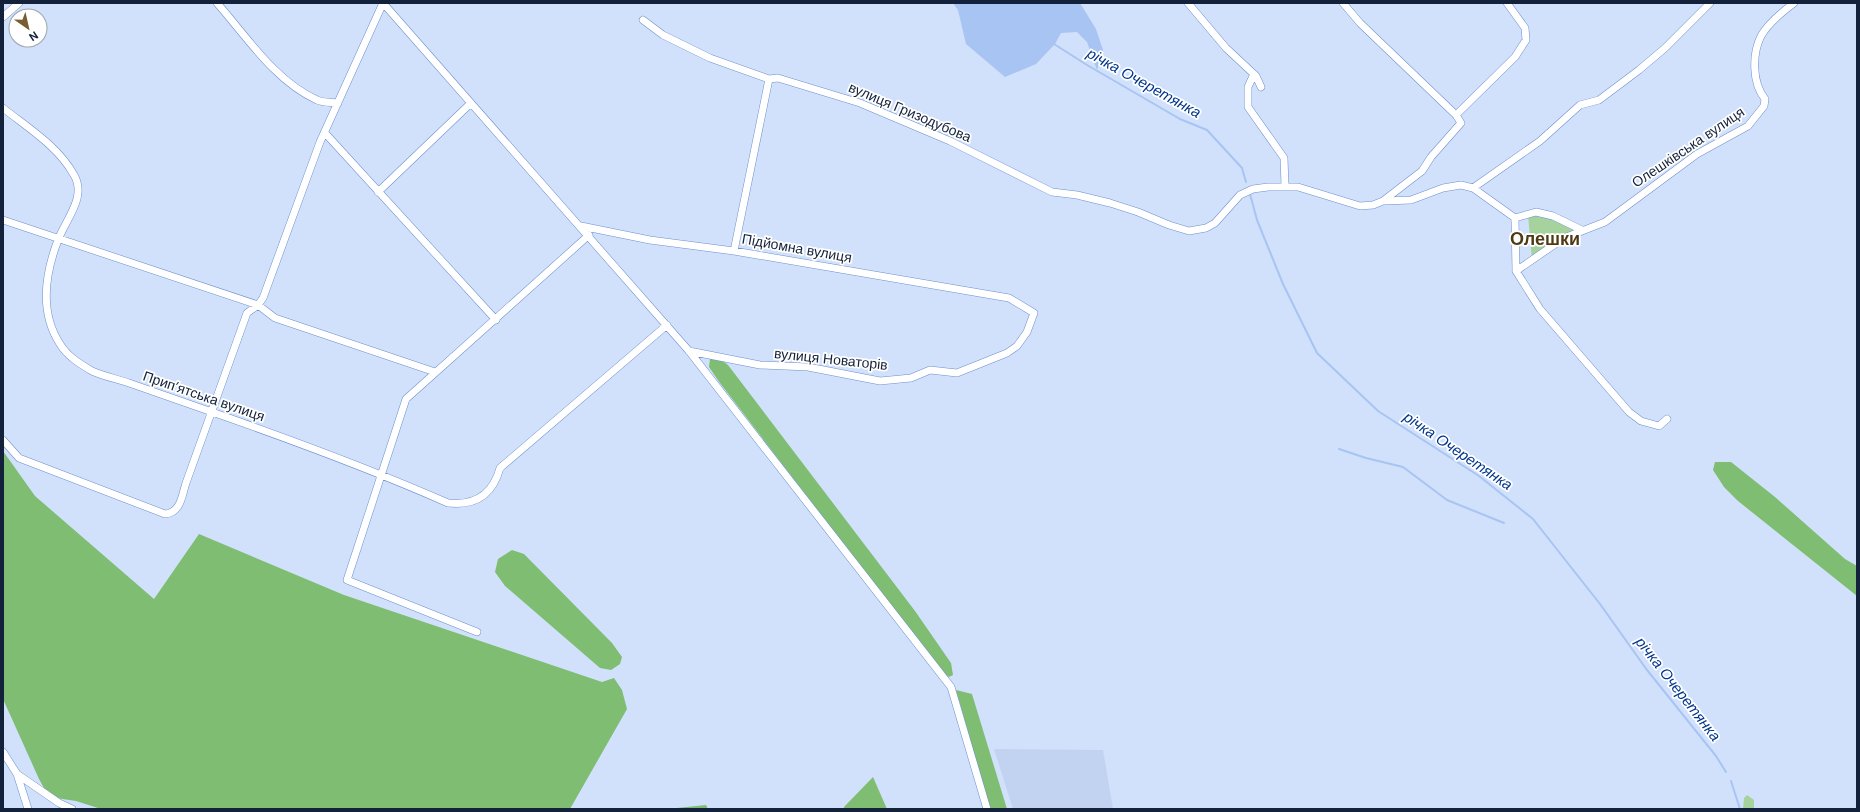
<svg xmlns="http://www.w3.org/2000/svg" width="1860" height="812" font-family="'DM Sans',sans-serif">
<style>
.built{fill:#c1d3f0}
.green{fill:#a6d29e}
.forest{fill:#7ebd72}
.water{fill:#a8c4f3}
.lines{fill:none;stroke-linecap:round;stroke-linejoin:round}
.stream{stroke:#a8c4f3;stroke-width:2}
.street-casing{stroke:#6c90ce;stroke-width:8}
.street{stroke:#fff;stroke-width:7}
.labels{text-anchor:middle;stroke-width:3.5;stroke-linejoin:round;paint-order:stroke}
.street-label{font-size:14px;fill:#13213a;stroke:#fff}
.water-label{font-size:15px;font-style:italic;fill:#02368c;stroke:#fff}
.district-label{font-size:18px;font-weight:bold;fill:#4e3a14;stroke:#fff}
</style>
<rect width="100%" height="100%" fill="#d1e1fb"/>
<!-- built -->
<path class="built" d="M994 749 1103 750 1113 809H1013Z"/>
<!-- green -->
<path class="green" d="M1536 212 1582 230 1532 260 1528 215Z
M1747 795 1754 800V809H1743L1744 798Z"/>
<!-- forest -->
<path class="forest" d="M714 358 720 359 728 365 915 611 951 663 953 675 949 677 941 671 720 383 709 367 710 359Z
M3 451 35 496 154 599 199 534 344 595 602 682 614 678 622 690 627 709 570 809H101L76 801 49 797 39 779 3 699Z
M1715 462H1731L1775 497 1845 559 1857 566V596L1738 501 1724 487 1713 470Z
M512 550 524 554 612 643 622 657 620 664 611 670 600 668 505 586 495 572 498 559Z
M956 690 972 694 1007 809H990Z
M873 777 887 809H844V807Z
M706 805 708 809H667Z"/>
<!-- water -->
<path class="water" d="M953 3H1080L1096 29 1103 50 1097 70 1087 42 1077 32 1061 33 1055 44 1036 64 1005 77 966 44 958 10Z"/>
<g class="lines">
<!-- stream -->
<path class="stream" d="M1054 44 1087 65 1180 119 1207 130 1242 168 1246 182
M1250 194 1257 220 1283 284 1317 353 1378 411 1479 476 1533 519 1600 604 1647 670 1716 756 1726 772
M1339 449 1366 458 1403 467 1447 500 1504 523
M1731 781 1740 809"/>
<!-- street casing -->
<g class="street-casing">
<path id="street" d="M217 3C247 37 275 81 317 100 323 103 332 102 338 103
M383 3 689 351 951 687 987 809
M1188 3 1226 48 1256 76 1261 87
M1343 3 1360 23 1456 115
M3 17 19 3
M643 20 663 35 710 58 769 79 778 78 860 103 950 141 1052 192 1077 195 1110 203 1138 212 1169 225 1189 231 1206 228 1215 223 1240 195 1253 189 1268 187H1298L1360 206 1373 205 1383 201 1422 171 1431 157 1461 123 1456 115 1515 57 1526 40 1525 28 1507 3
M1254 74 1248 87V107L1284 158 1285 186
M3 108C28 128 58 146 74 175 87 197 66 219 58 240 45 274 39 312 60 344 67 356 80 364 92 371 103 376 117 379 129 383 157 393 184 402 212 412 292 440 371 469 448 503 476 506 493 494 500 468L667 325
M325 133 496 320
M1473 188 1540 141 1580 105 1599 100 1639 70 1665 48 1710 3
M378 192 471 103
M1384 201 1411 200 1443 188 1461 185 1473 188 1515 218 1536 212 1553 216 1582 230
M1515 218 1516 271
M3 220 258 305 275 318 435 372
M581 226 650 240 734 251 1009 298 1034 313 1027 332 1017 346 1007 353 957 373 930 370 911 378 880 381 808 367 760 365 689 351
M734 251 769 79
M1667 419 1659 426 1641 421 1629 412 1540 309 1516 271 1564 238 1605 222 1697 154 1748 126 1764 106 1765 99C1752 83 1752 54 1761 36 1768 23 1782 12 1794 3
M3 440 19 458 165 514C181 513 182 495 186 483L247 313 258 305 263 298 320 142 383 3
M477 632 347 580 406 399 589 235
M3 752 17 774 28 809
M17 774 59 803 72 809"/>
</g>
<!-- street -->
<use href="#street" class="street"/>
</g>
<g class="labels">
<!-- street labels -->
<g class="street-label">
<text transform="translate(910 112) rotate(23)" y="5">вулиця Гризодубова</text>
<text transform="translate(1688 147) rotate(-34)" y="5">Олешківська вулиця</text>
<text transform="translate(797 248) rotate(10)" y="5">Підйомна вулиця</text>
<text transform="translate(831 359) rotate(6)" y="5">вулиця Новаторів</text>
<text transform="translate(204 396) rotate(19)" y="5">Прип’ятська вулиця</text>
</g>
<!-- water labels -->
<g class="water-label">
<text transform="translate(1144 83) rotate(29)" y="5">річка Очеретянка</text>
<text transform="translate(1458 451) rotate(34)" y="5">річка Очеретянка</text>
<text transform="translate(1678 689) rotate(52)" y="5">річка Очеретянка</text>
</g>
<!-- district labels -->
<g class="district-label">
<text x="1545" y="245">Олешки</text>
</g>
</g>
<!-- border -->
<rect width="1860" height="812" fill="none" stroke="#13213a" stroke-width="8"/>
<!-- north arrow -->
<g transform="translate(28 28) rotate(146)"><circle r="19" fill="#ffffff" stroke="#a1a6b0"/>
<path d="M0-3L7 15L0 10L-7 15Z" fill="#775d2f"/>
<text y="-6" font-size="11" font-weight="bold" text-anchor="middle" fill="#13213a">N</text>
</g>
</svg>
